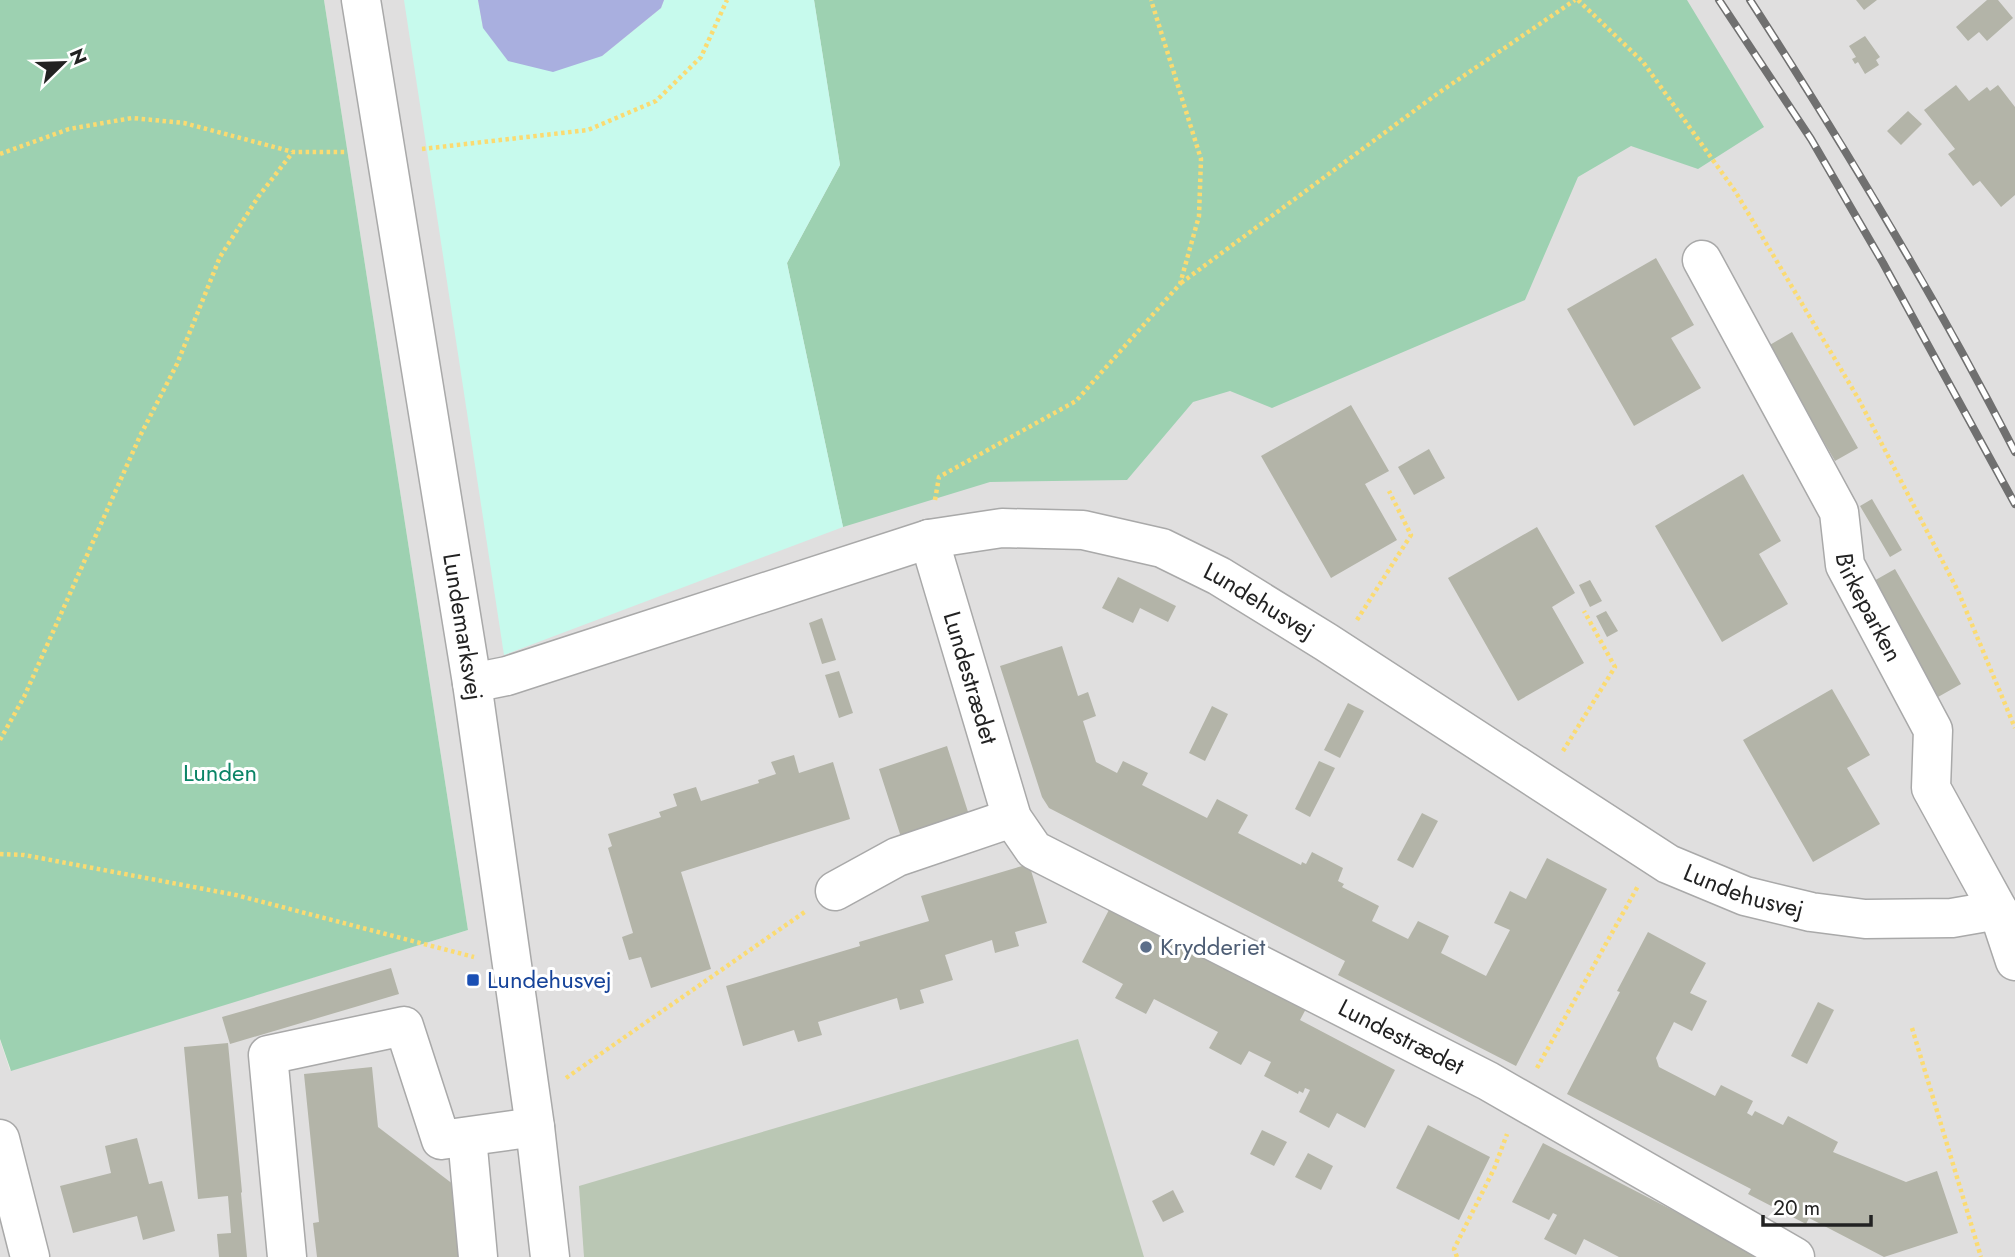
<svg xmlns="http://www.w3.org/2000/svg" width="2015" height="1257" font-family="Jost,sans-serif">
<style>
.residential{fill:#e0dfdf}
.construction{fill:#bac7b4}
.forest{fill:#9dd1b1}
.park{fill:#c7faed}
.water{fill:#a9afdf}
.building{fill:#b3b4a8}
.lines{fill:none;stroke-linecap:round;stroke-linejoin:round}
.minor-casing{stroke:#a9a9a9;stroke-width:41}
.path{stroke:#fbdb71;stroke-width:4.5;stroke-dasharray:3.5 3.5;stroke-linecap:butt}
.minor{stroke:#fff;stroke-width:38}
.rail-casing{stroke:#707070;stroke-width:8}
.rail{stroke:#fff;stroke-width:5;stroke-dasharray:16;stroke-linecap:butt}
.service-dot{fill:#5c6f8a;stroke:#fff;stroke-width:2.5}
.transit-dot{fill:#1a4fb4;stroke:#fff;stroke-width:2.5}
.labels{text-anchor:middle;stroke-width:6;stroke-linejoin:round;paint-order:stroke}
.street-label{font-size:24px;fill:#222;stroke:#fff}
.park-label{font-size:24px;fill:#0b8466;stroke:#fff}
.service-label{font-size:24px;fill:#4e5e75;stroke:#fff;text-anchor:start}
.transit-label{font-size:24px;fill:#164399;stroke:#fff;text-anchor:start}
</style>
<rect width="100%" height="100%" fill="#eff2e9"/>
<!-- residential -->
<path class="residential" d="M324 0H2015V1257H0V1040L10 1070 468 930Z"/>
<!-- construction -->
<path class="construction" d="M1078 1039 1144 1257H584L579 1186Z"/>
<!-- forest -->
<path class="forest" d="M0 0H324L468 930 11 1071 0 1039Z
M814 0H1687L1764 127 1698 169 1631 146 1578 177 1525 300 1272 408 1230 391 1193 402 1127 480 990 482 843 527 787 263 840 165Z"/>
<!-- park -->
<path class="park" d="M404 0H478L483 28 602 56 661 8 664 0H814L840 165 787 263 843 527 504 655Z"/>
<!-- water -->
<path class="water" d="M478 0H664L661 8 602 56 553 72 508 61 483 28Z"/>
<!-- building -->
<path class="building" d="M1856 0H1877L1864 10Z
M1987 0H1998L2013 18 1987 41 1979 32 1968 41 1956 27Z
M1865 36 1880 57 1876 60 1879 65 1865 74 1858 62 1855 64 1852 59 1856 57 1849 46Z
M1956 85 1969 101 1987 87 1990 91 1998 85 2015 107V195L2001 207 1980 181 1973 186 1948 154 1955 149 1924 110Z
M1908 111 1922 124 1901 145 1887 131Z
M1656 258 1694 325 1671 338 1701 388 1634 426 1567 309Z
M1792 332 1858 448 1835 461 1768 346Z
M1351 405 1389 471 1365 484 1397 540 1331 578 1261 456Z
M1429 449 1445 478 1414 495 1398 467Z
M1743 474 1781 541 1759 554 1788 604 1722 642 1655 526Z
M1872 499 1902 550 1890 557 1860 506Z
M1537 527 1575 593 1552 607 1584 663 1518 701 1448 578Z
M1895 569 1961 684 1938 697 1872 582Z
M1118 577 1176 606 1168 622 1140 608 1133 623 1102 608Z
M1590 580 1602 601 1590 607 1579 585Z
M1606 611 1618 631 1607 637 1596 616Z
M822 618 836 660 822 664 809 623Z
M1062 646 1078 696 1088 692 1096 716 1083 721 1096 762 1117 773 1123 761 1148 773 1142 785 1207 818 1217 799 1248 815 1238 833 1301 865 1302 862 1306 864 1312 852 1343 868 1338 881 1344 884 1342 887 1379 906 1372 921 1408 939 1418 921 1449 936 1441 953 1486 976 1510 930 1494 923 1510 891 1526 899 1547 858 1607 889 1516 1066 1338 975 1345 961 1049 808 1042 797 1000 666Z
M839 671 853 713 839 718 825 675Z
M1832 689 1870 755 1847 768 1880 824 1813 862 1743 740Z
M1348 703 1364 711 1340 758 1324 750Z
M1212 706 1228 714 1205 761 1189 753Z
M947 746 969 815 901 837 879 769Z
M794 755 799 773 833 762 850 819 681 872 711 969 651 988 641 957 629 960 622 937 633 933 608 848 612 846 608 834 661 817 659 812 677 806 673 794 696 787 701 801 759 783 758 780 776 774 771 762Z
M1319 761 1335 768 1310 817 1295 809Z
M1422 813 1438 821 1413 868 1397 860Z
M1029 864 1047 923 1015 932 1019 946 995 953 992 940 945 955 953 980 920 990 924 1003 900 1010 897 998 818 1022 822 1035 798 1042 794 1030 743 1046 726 986 860 946 859 942 929 921 921 896Z
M1112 904 1307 1007 1300 1020 1395 1070 1365 1128 1337 1113 1329 1128 1299 1112 1310 1090 1305 1088 1303 1093 1299 1091 1298 1094 1264 1076 1271 1062 1249 1051 1241 1065 1209 1048 1218 1032 1154 999 1146 1014 1115 998 1123 984 1082 962Z
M1648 932 1706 963 1690 993 1707 1001 1692 1031 1674 1022 1656 1058 1659 1067 1715 1096 1721 1085 1753 1101 1747 1113 1752 1116 1755 1111 1783 1125 1788 1116 1838 1142 1833 1152 1906 1182 1937 1171 1958 1233 1884 1257 1809 1218 1806 1224 1748 1194 1751 1189 1567 1094 1620 992 1617 991Z
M391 968 399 994 230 1044 222 1017Z
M1818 1002 1834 1010 1807 1064 1791 1056Z
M228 1043 242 1192 241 1193 247 1257H219L217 1234 231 1233 228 1196 198 1199 184 1047Z
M372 1067 378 1127 462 1191 468 1257H317L313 1223 319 1222 304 1074Z
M1428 1125 1490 1157 1459 1220 1396 1188Z
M1262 1130 1287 1142 1274 1166 1250 1154Z
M137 1138 149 1184 162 1181 175 1231 143 1240 137 1216 73 1233 60 1186 111 1173 105 1146Z
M1543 1143 1763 1257H1619L1584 1239 1576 1255 1544 1239 1557 1215 1553 1213 1549 1220 1512 1202Z
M1308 1153 1333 1166 1321 1190 1295 1177Z
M1173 1190 1184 1212 1163 1222 1152 1201Z"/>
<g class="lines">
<!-- minor casing -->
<g class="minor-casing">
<g id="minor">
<path id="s1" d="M361 0 472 683 535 1127 550 1257"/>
<path id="s2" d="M1702 260 1839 512 1845 565 1933 730 1931 788 1998 910 2015 961"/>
<path id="s3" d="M929 539 1012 818 1034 850 1488 1081 1795 1257"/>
<path id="s4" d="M472 683 507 676 929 539 1002 528 1083 530 1162 548 1219 576 1326 642 1668 864 1745 896 1811 912 1865 919 1952 918 1998 910"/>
<path d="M835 891 897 857 1012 818"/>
<path d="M467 1137 478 1257"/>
<path d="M0 1139 30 1257"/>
<path d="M287 1257 268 1055 404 1026 441 1140 535 1127"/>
</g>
</g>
<!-- path -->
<path class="path" d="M1578 0 1643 62 1735 191 1858 398 1958 591 2015 728
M422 149 588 130 656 101 701 57 727 0
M0 154 69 129 132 118 184 123 293 152H347
M1181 283 1437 94 1575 0
M935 500 939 477 1076 401 1180 284 1199 216 1201 159 1151 0
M1357 620 1411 535 1389 491
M0 740 24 697 140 436 177 364 220 257 258 197 293 152
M1563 751 1615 667 1584 611
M0 854 24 855 236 895 474 957
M1912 1028 1981 1257
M1537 1068 1638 886
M566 1078 806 911
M1457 1257 1454 1249 1494 1169 1507 1134"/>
<!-- minor -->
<use href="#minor" class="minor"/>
<!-- rail casing -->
<g class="rail-casing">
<path id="rail" d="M1719 0 1811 139 1883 263 2015 504
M1750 0C1845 147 1935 296 2015 452"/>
</g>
<!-- rail -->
<use href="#rail" class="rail"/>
</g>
<!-- markers -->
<circle class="service-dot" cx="1146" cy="947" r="7"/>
<rect class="transit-dot" x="466" y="973" width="14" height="14" rx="3.5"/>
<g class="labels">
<!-- street labels -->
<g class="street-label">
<text dy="8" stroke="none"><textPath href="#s4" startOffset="826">Lundehusvej</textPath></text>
<text dy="8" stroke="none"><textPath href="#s2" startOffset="388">Birkeparken</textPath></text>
<text dy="8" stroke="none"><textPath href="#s1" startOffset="635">Lundemarksvej</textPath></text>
<text dy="8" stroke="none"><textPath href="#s3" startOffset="145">Lundestrædet</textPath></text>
<text dy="8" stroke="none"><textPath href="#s4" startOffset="1393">Lundehusvej</textPath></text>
<text dy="8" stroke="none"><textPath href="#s3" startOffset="742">Lundestrædet</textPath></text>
</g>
<!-- park labels -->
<g class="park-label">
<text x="220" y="781">Lunden</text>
</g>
<!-- service labels -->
<g class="service-label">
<text x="1160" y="955">Krydderiet</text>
</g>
<!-- transit labels -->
<g class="transit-label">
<text x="487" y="988">Lundehusvej</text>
</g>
</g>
<!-- north arrow -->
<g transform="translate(63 63) rotate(67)" stroke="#ffffff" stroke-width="5" paint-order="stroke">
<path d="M0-5L12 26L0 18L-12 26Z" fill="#222222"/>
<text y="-10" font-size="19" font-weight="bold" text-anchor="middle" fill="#222222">N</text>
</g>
<!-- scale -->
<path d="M1763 1215v10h108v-10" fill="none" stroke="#222222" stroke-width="3.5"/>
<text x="1773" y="1215" font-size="21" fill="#222222" stroke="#ffffff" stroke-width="5" paint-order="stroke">20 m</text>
</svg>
